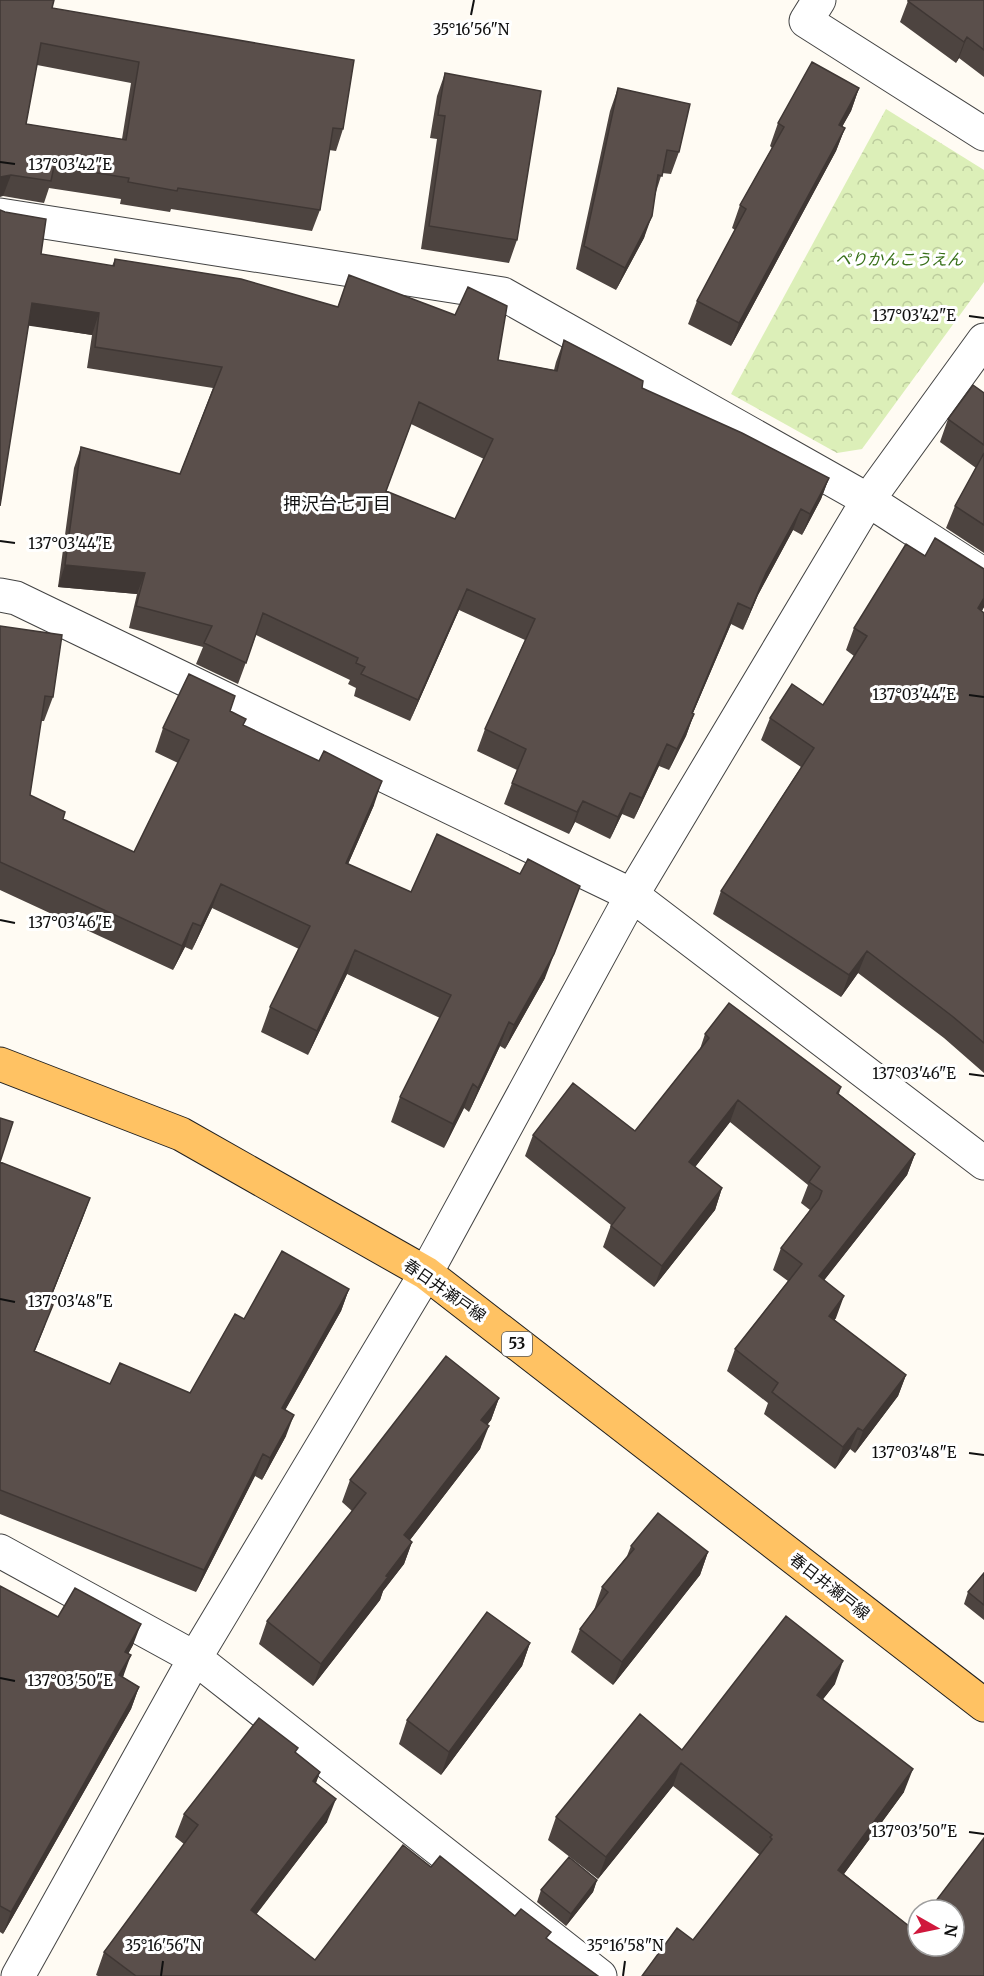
<svg xmlns="http://www.w3.org/2000/svg" width="984" height="1976" font-family="Merriweather,'Noto Sans JP',serif">
<style>
.park{fill:url(#park-crowns)}
.lines{fill:none;stroke-linecap:round;stroke-linejoin:round}
.minor-casing{stroke:#434343;stroke-width:35}
.primary-casing{stroke:#212121;stroke-width:35}
.minor{stroke:#fff;stroke-width:33}
.primary{stroke:#ffc263;stroke-width:33}
.wall{fill:#4d4440;fill-rule:evenodd}
.shaded-wall{fill:#3f3734}
.building{fill:#5a4f4b;stroke:#3f3734;stroke-width:1.5;fill-rule:evenodd}
.ticks{fill:none;stroke:#101010;stroke-width:2}
.labels{text-anchor:middle;stroke-width:6;stroke-linejoin:round;paint-order:stroke}
.shield{fill:#fff;stroke:#585858;stroke-width:1.5}
.shield-label{font-size:15px;font-weight:bold;fill:#101010}
.park-label{font-size:16px;font-style:italic;fill:#377018;stroke:#fff}
.street-label{font-size:16px;fill:#101010;stroke:#fff}
.neighbourhood-label{font-size:18px;fill:#101010;stroke:#fff}
.ticks-label{font-size:15px;text-anchor:middle;fill:#101010;stroke:#fff;stroke-width:6;stroke-linejoin:round;paint-order:stroke}
</style>
<defs>
<pattern id="park-crowns" width="20" height="18" patternUnits="userSpaceOnUse" patternTransform="scale(1.5)"><rect width="20" height="18" fill="#dcefb8"/><path d="M2 6a3 3 0 1 1 6 0M12 15a3 3 0 1 1 6 0" fill="none" stroke="#bccc9d"/></pattern>
</defs>
<rect width="100%" height="100%" fill="#fffbf3"/>
<!-- park -->
<path class="park" d="M886 109 984 170V282L862 449 837 453 731 394Z"/>
<g class="lines">
<!-- minor casing -->
<g class="minor-casing">
<path id="minor" d="M819 0 806 21 984 134
M0 215 503 294 868 500 984 575
M0 595 16 598 632 895 984 1163
M0 1551 195 1658 600 1976
M18 1976 195 1658 426 1273 632 895 868 500 984 340"/>
</g>
<!-- primary casing -->
<g class="primary-casing">
<path id="primary" d="M0 1064 181 1134 426 1273 984 1705"/>
</g>
<!-- minor -->
<use href="#minor" class="minor"/>
<!-- primary -->
<use href="#primary" class="primary"/>
</g>
<!-- wall -->
<path class="wall" d="M0 0 52 8 343 129 336 151 329 150 320 210 312 231 171 209 170 212 120 204 121 199 49 188 44 203 3 196ZM37 65 131 83 122 139 26 124Z
M984 0V77L959 58 956 63 900 22 908 1Z
M445 73 517 240 509 263 421 249 437 139 430 138 437 96Z
M618 88 679 152 671 174 662 173 656 192 644 238 616 290 576 269 610 111Z
M859 88 851 111 842 127 845 128 836 151 731 346 688 324 697 301 735 230 732 228 740 205 772 148 770 146 778 123Z
M0 210 41 254 112 266 115 259 498 360 554 370 556 362 564 340 642 388 829 478 821 499 802 535 793 530 758 595 743 630 731 624 693 713 694 714 686 736 669 770 659 766 634 819 622 814 610 839 575 822 569 834 504 804 517 770 477 751 485 729 525 640 459 610 410 721 354 696 356 688 348 684 350 680 256 635 238 684 196 664 203 647 129 628 137 594 58 587 74 468 81 447 180 474 213 388 87 368 92 335 29 325ZM411 424 484 459 455 519 386 491Z
M984 393V553L946 528 955 506 976 468 940 442 948 419Z
M925 556 984 569V607L982 611 984 613V1073L944 1038 858 973 841 997 713 914 721 891 801 767 761 740 770 718 823 705 854 656 846 650 854 628Z
M0 626 53 697 44 721H41L30 795 63 819 134 852 178 763 155 752 163 728 230 711 244 726 374 805 348 864 545 978 505 1049 500 1046 469 1112 464 1108 444 1148 391 1122 400 1097 440 1018 347 974 308 1055 261 1032 270 1007 299 949 212 908 192 950 185 947 173 970 0 890Z
M705 1034 841 1087 839 1094 915 1154 907 1175 824 1280 836 1318 834 1320 906 1375 898 1396 855 1453 850 1449 835 1469 764 1414 768 1403 727 1371 735 1349 788 1281 773 1270 781 1248 810 1210 801 1203 808 1185 730 1122 695 1167 722 1188 715 1210 654 1287 603 1247 611 1225 525 1156 533 1135 635 1131 700 1049Z
M0 1118V1162L90 1198 49 1303 45 1326 35 1351 110 1384 190 1393 244 1319 349 1289 341 1311 285 1410 286 1436 262 1480 255 1476 196 1592 0 1514Z
M499 1398 491 1420 487 1425 480 1449 410 1540 412 1542 404 1564 383 1591 380 1600 313 1686 259 1644 267 1621 352 1511 342 1502 350 1480Z
M631 1546 708 1552 700 1575 613 1685 571 1652 580 1629 594 1610 602 1587 627 1556Z
M984 1573V1620L964 1604 968 1592Z
M0 1586 58 1617 133 1645 128 1654 123 1677 139 1687 131 1709 3 1934 0 1932Z
M530 1643 522 1666 441 1775 399 1744 407 1720Z
M835 1684 823 1699 904 1792 844 1874 914 1930 984 1976 693 1940 760 1855 673 1786 598 1879 548 1840 556 1817 682 1750Z
M296 1753 320 1772 316 1783 327 1822 256 1914 315 1960 431 1867 515 1916 598 1976H98L96 1975 104 1952 184 1844 175 1837 184 1814Z
M597 1880 593 1892 566 1926 537 1902 541 1890Z"/>
<!-- shaded-wall -->
<path class="shaded-wall" d="M967 37 959 58 956 63 964 42Z
M859 88 851 111 830 148 839 125Z
M845 128 836 151 731 346 739 323Z
M11 175 3 196 0 197V177Z
M652 216 644 238 616 290 625 268Z
M32 303 99 313 92 335 24 325Z
M829 478 821 499 802 535 810 514Z
M801 509 793 530 758 595 743 630 751 609 766 573Z
M65 565 145 573 137 594 58 587Z
M467 589 459 610 410 721 418 700Z
M984 598V607L969 631 978 608Z
M738 603 731 624 684 734 692 713Z
M694 714 686 736 669 770 677 749Z
M667 744 659 766 634 819 642 798Z
M382 781 374 805 338 887 346 863Z
M630 793 622 814 610 839 618 817Z
M583 801 575 822 569 834 577 812Z
M221 884 212 908 192 950 201 926Z
M580 886 545 978 505 1049 514 1025Z
M193 923 185 947 173 970 182 946Z
M355 950 347 974 308 1055 317 1031Z
M867 951 858 973 841 997 849 975Z
M509 1022 500 1046 469 1112 478 1088Z
M473 1084 464 1108 444 1148 453 1124Z
M738 1100 730 1122 682 1184 689 1162Z
M915 1154 907 1175 811 1297 819 1276Z
M722 1188 715 1210 654 1287 662 1266Z
M90 1198 82 1220 40 1324 48 1303Z
M349 1289 341 1311 274 1430 282 1408Z
M844 1296 836 1318 821 1337 829 1316Z
M906 1375 898 1396 855 1453 863 1431Z
M499 1398 491 1420 473 1443 481 1420Z
M294 1415 286 1436 262 1480 270 1458Z
M489 1426 480 1449 396 1558 404 1535Z
M858 1428 850 1449 835 1469 843 1447Z
M263 1454 255 1476 196 1592 204 1570Z
M412 1542 404 1564 383 1591 380 1600 313 1686 321 1664Z
M708 1552 700 1575 613 1685 622 1662Z
M141 1624 133 1645 117 1674 125 1652Z
M530 1643 522 1666 441 1775 449 1752Z
M131 1655 123 1677 112 1697 119 1675Z
M843 1661 835 1684 809 1717 817 1695Z
M139 1687 131 1709 3 1934 11 1912Z
M681 1763 673 1786 598 1879 606 1857Z
M913 1769 904 1792 830 1893 838 1870Z
M320 1772 311 1795 313 1781Z
M336 1799 327 1822 243 1932 251 1910Z
M597 1880 593 1892 566 1926 571 1914Z"/>
<!-- building -->
<path class="building" d="M0 0H54L52 8 354 60 343 129 333 128 320 210 178 188 177 191 128 182 129 178 54 166 51 181 11 175 0 177ZM41 43 139 62 126 140 26 124Z
M908 0H984V50L967 37 964 42 908 1Z
M812 62 859 88 839 125 845 128 739 323 697 301 746 209 740 205 784 127 778 123Z
M445 73 541 91 517 240 429 226 445 116 438 115Z
M618 88 690 104 679 152 667 150 662 176 658 175 652 216 625 268 584 246Z
M0 210 5 212 46 219 41 254 114 266 115 259 241 279 338 307 349 275 455 315 468 287 507 306 498 360 557 371 564 340 643 381 642 388 742 433 829 478 810 514 801 509 766 573 751 609 738 603 692 713 694 714 677 749 667 744 642 798 630 793 618 817 583 801 577 812 512 783 526 749 485 729 535 619 467 589 418 700 361 674 365 667 356 663 358 658 263 613 246 663 204 643 212 626 136 606 145 573 65 565 81 447 180 474 222 367 95 347 99 313 32 303 0 506ZM419 402 493 439 455 519 386 491Z
M973 385 984 393V445L948 419Z
M984 453V525L955 506Z
M935 538 984 569V598L978 608 984 613V1043L952 1016 867 951 849 975 721 891 814 748 770 718 792 684 823 705 867 636 854 628 906 544 925 556Z
M0 626 62 635 53 697 45 696 30 795 65 812 63 819 134 852 189 740 163 728 189 674 235 696 230 711 246 719 243 725 319 761 324 751 382 781 346 863 411 892 437 834 520 874 528 859 580 886 554 954 514 1025 509 1022 478 1088 473 1084 453 1124 400 1097 451 995 355 950 317 1031 270 1007 310 926 221 884 201 926 193 923 182 946 0 862Z
M729 1003 841 1087 837 1093 915 1154 819 1276 844 1296 829 1316 906 1375 863 1431 858 1428 843 1447 772 1392 778 1383 735 1349 802 1264 781 1248 819 1199 822 1191 809 1182 820 1167 738 1100 689 1162 722 1188 662 1266 611 1226 625 1208 533 1135 573 1083 635 1131 709 1038 705 1034Z
M0 1118 13 1122 0 1162 90 1198 48 1303 53 1305 34 1351 110 1384 120 1363 190 1393 235 1314 244 1319 282 1251 349 1289 282 1408 294 1415 270 1458 263 1454 204 1570 0 1490Z
M446 1356 499 1398 481 1420 489 1426 404 1535 412 1542 386 1576 388 1577 321 1664 267 1621 366 1493 350 1480Z
M658 1513 708 1552 622 1662 580 1629 608 1592 602 1587 634 1549 631 1546Z
M984 1573V1605L968 1592Z
M0 1586 58 1617 75 1588 141 1624 125 1652 131 1655 119 1675 139 1687 11 1912 0 1906Z
M487 1612 530 1643 449 1752 407 1720Z
M786 1616 843 1661 817 1695 913 1769 838 1870 914 1930 918 1925V1946H954V1910H929L984 1838V1976H642L677 1928 693 1940 772 1839 770 1837 772 1835 681 1763 606 1857 556 1817 640 1714 682 1750Z
M259 1718 298 1748 295 1752 320 1772 313 1781 336 1799 251 1910 315 1960 403 1845 431 1867 440 1856 515 1916 521 1909 551 1932 546 1938 598 1976H136L104 1952 198 1825 184 1814Z
M569 1857 597 1880 571 1914 541 1890Z"/>
<!-- ticks -->
<path class="ticks" d="M471 15 474 0M0 162 15 164M969 316 984 318M0 541 15 543M969 695 984 697M0 920 15 923M969 1074 984 1076M0 1299 15 1302M969 1453 984 1455M0 1678 15 1681M969 1832 984 1834M161 1976 163 1961M623 1976 625 1961"/>
<g class="labels">
<!-- shield labels -->
<rect class="shield" x="502" y="1332" width="30" height="24" rx="4.5"/>
<g class="shield-label">
<text x="517" y="1349">53</text>
</g>
<!-- park labels -->
<g class="park-label">
<text x="899" y="265">ペりかんこうえん</text>
</g>
<!-- street labels -->
<g class="street-label">
<text transform="translate(445 1290) rotate(35)" y="6">春日井瀬戸線</text>
<text transform="translate(830 1586) rotate(38)" y="6">春日井瀬戸線</text>
</g>
<!-- neighbourhood labels -->
<g class="neighbourhood-label">
<text x="337" y="510">押沢台七丁目</text>
</g>
</g>
<g class="ticks-label">
<text x="471" y="35">35°16'56"N</text>
<text x="70" y="170">137°03'42"E</text>
<text x="914" y="321">137°03'42"E</text>
<text x="70" y="549">137°03'44"E</text>
<text x="914" y="700">137°03'44"E</text>
<text x="70" y="928">137°03'46"E</text>
<text x="914" y="1079">137°03'46"E</text>
<text x="70" y="1307">137°03'48"E</text>
<text x="914" y="1458">137°03'48"E</text>
<text x="70" y="1686">137°03'50"E</text>
<text x="914" y="1837">137°03'50"E</text>
<text x="163" y="1951">35°16'56"N</text>
<text x="625" y="1951">35°16'58"N</text>
</g>
<!-- north arrow -->
<g transform="translate(936 1928) rotate(99)"><circle r="28" fill="#ffffff" stroke="#9f9f9f" stroke-width="1.5"/>
<path d="M0-4.5L10 22L0 15L-10 22Z" fill="#d0183c"/>
<text y="-9" font-size="16" font-weight="bold" text-anchor="middle" fill="#101010">N</text>
</g>
</svg>
